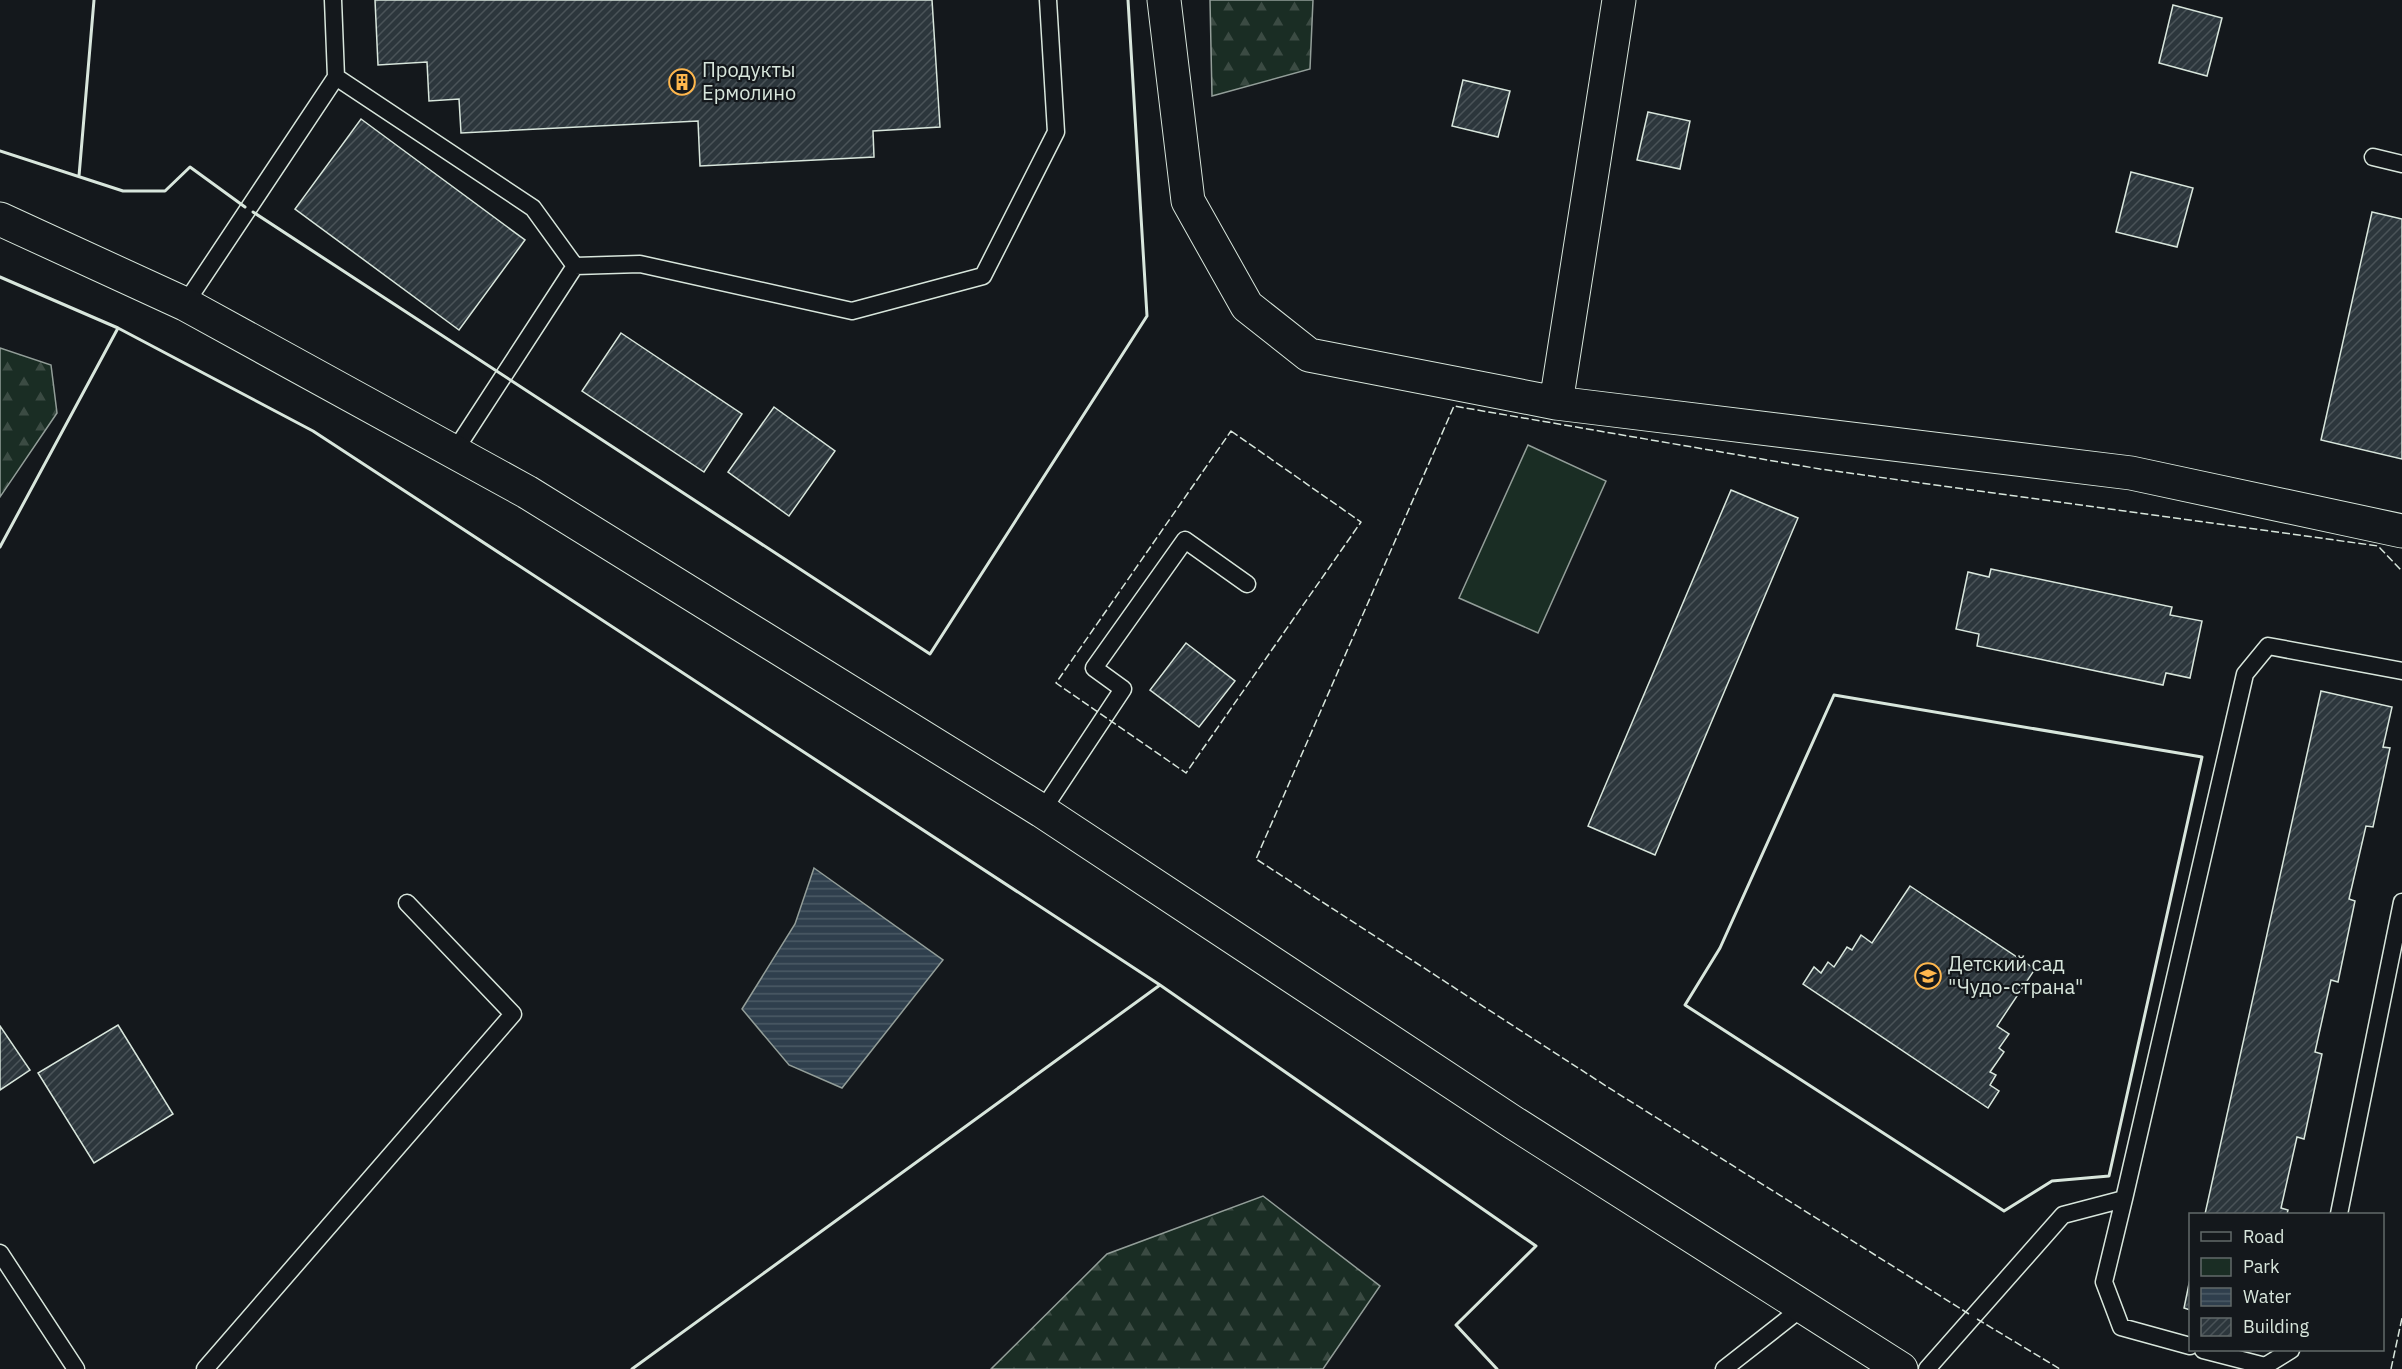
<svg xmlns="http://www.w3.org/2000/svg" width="2402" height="1369" font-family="'IBM Plex Sans',sans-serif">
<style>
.green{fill:#1a2d24;stroke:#939e99;stroke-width:1.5}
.forest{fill:url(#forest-firs);stroke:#939e99;stroke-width:1.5}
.water{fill:url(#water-rules);stroke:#939e99;stroke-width:1.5}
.building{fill:url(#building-hatch);stroke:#d8e6dc;stroke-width:1.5}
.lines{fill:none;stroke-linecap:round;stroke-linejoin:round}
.lane-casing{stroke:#d8e6dc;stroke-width:19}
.street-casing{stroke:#d8e6dc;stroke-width:35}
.highway-casing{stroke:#d8e6dc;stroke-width:35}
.lane{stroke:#14181c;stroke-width:16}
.street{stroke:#14181c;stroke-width:33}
.highway{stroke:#14181c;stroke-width:33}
.fence{stroke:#d8e6dc;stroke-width:1.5;stroke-dasharray:8 3;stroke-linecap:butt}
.wall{stroke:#d8e6dc;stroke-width:3}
.labels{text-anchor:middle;stroke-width:4.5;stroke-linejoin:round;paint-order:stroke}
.poi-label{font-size:20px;fill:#d8e6dc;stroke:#14181c;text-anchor:start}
</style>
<defs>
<pattern id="forest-firs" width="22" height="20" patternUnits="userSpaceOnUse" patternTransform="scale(1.5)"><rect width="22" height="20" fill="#1a2d24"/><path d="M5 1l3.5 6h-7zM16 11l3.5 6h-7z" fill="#3b4b43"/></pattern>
<pattern id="water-rules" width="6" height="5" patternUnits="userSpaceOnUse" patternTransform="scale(1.5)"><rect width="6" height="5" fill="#2f3f4d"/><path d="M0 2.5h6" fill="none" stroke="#4c5b66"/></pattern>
<pattern id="building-hatch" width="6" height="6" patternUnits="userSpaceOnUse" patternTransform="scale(1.5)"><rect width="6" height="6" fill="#2c363c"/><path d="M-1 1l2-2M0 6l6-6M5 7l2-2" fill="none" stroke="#4a5358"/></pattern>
</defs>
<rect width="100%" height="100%" fill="#14181c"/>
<!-- green -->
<path class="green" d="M1528 445 1606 481 1538 633 1459 598Z"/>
<!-- forest -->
<path class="forest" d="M1210 0H1313L1310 69 1212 96Z
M0 348 51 365 57 413 0 497Z
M1263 1196 1380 1286 1323 1369H991L1107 1254Z"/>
<!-- water -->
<path class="water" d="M814 868 943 960 842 1088 789 1065 742 1009 795 924Z"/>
<!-- building -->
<path class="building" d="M375 0H932L940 127 873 131 874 157 700 166 698 121 461 133 459 99 429 101 427 62 378 65Z
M2173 5 2222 18 2207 76 2159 63Z
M1463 80 1510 91 1498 137 1452 126Z
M1648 112 1690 121 1680 169 1637 160Z
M361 119 525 240 459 330 295 209Z
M2131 172 2193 188 2177 247 2116 232Z
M2372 212 2402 219V459L2321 440Z
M621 333 742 414 704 472 582 391Z
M774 407 835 451 789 516 728 472Z
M1731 490 1798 518 1655 855 1588 826Z
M1991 569 2172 607 2170 615 2202 621 2190 678 2166 673 2163 685 1977 646 1979 634 1956 629 1968 572 1989 577Z
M1186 643 1235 681 1199 727 1150 690Z
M2321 691 2392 707 2383 747 2390 748 2373 827 2366 826 2349 899 2355 901 2338 982 2331 980 2315 1052 2322 1054 2304 1139 2297 1137 2281 1208 2288 1210 2287 1214H2205Z
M1910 886 2035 969 1997 1026 2009 1034 1999 1048 2004 1052 1990 1072 1996 1075 1990 1085 1999 1091 1988 1108 1803 984 1814 967 1821 973 1828 962 1834 967 1847 947 1852 950 1861 935 1872 943Z
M118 1025 173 1114 94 1163 38 1073Z
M0 1026 30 1070 0 1090Z
M2190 1279V1310L2184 1308Z"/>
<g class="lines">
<!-- lane casing -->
<g class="lane-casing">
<path id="lane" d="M336 77 533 208 575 266
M2373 157 2402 164
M185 304 336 77 333 0
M454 452 575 266 640 264 852 311 983 276 1056 132 1048 0
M1042 811 1123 689 1094 668 1185 540 1247 584
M2124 1199 2104 1282 2121 1327 2190 1346
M2339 1214 2402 902
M0 1253 76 1369
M2203 1350 2265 1366 2291 1350
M205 1369 513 1014 407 903
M1724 1369 1803 1307
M1927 1369 2063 1215 2124 1199 2245 674 2268 646 2402 671"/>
</g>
<!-- street casing -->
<g class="street-casing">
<path id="street" d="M1164 0 1188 201 1247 306 1309 355 1556 403 2131 473 2402 531
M1556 403 1619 0"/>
</g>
<!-- highway casing -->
<g class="highway-casing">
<path id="highway" d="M0 219 185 304 527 492 1042 811 1514 1123 1901 1369"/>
</g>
<!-- lane -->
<use href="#lane" class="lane"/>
<!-- street -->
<use href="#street" class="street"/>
<!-- highway -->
<use href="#highway" class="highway"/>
<!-- fence -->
<path class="fence" d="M1231 431 1361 522 1186 773 1056 683Z
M1969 1314 1606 1086 1256 859 1454 406 1820 469 2378 546 2402 571
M1977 1319 2060 1369
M2391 1369 2402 1318"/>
<!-- wall -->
<path class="wall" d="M0 151 123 191H165L190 167 245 207
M79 176 94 0
M253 212 930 654 1147 316 1128 0
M0 277 118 328 313 431 1160 985 1536 1246 1456 1325 1497 1369
M0 547 118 328
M1834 695 2202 757 2109 1176 2052 1181 2004 1211 1685 1005 1720 948Z
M632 1369 1160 985"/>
</g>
<!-- icons -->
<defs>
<g id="building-ring" transform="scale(1.35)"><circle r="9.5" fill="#14181c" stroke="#ffb74d" stroke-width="1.5"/><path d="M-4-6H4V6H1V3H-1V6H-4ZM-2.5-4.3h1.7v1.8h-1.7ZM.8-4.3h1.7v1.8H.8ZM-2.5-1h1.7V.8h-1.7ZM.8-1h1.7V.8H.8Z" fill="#ffb74d"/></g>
<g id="school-ring" transform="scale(1.35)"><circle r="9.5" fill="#14181c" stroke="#ffb74d" stroke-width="1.5"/><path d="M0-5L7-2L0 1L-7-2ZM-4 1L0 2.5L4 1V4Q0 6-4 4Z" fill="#ffb74d"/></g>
</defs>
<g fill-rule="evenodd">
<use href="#building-ring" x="682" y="82"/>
<use href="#school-ring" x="1928" y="976"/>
</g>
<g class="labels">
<!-- poi labels -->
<g class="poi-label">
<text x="702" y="77">Продукты<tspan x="702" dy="23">Ермолино</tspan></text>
<text x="1948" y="971">Детский сад<tspan x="1948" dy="23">"Чудо-страна"</tspan></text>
</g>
</g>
<!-- legend -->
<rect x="2189" y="1213" width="195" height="138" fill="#14181c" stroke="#626a69" stroke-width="1.5"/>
<rect x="2201" y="1232" width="30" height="9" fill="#14181c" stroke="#626a69" stroke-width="1.5"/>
<text x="2243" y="1243" font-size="18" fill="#d8e6dc">Road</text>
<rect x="2201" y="1258" width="30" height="18" fill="#1a2d24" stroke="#626a69" stroke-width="1.5"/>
<text x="2243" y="1273" font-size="18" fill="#d8e6dc">Park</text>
<rect x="2201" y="1288" width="30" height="18" fill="url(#water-rules)" stroke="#626a69" stroke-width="1.5"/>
<text x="2243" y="1303" font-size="18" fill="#d8e6dc">Water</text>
<rect x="2201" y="1318" width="30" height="18" fill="url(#building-hatch)" stroke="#626a69" stroke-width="1.5"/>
<text x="2243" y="1333" font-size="18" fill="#d8e6dc">Building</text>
</svg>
